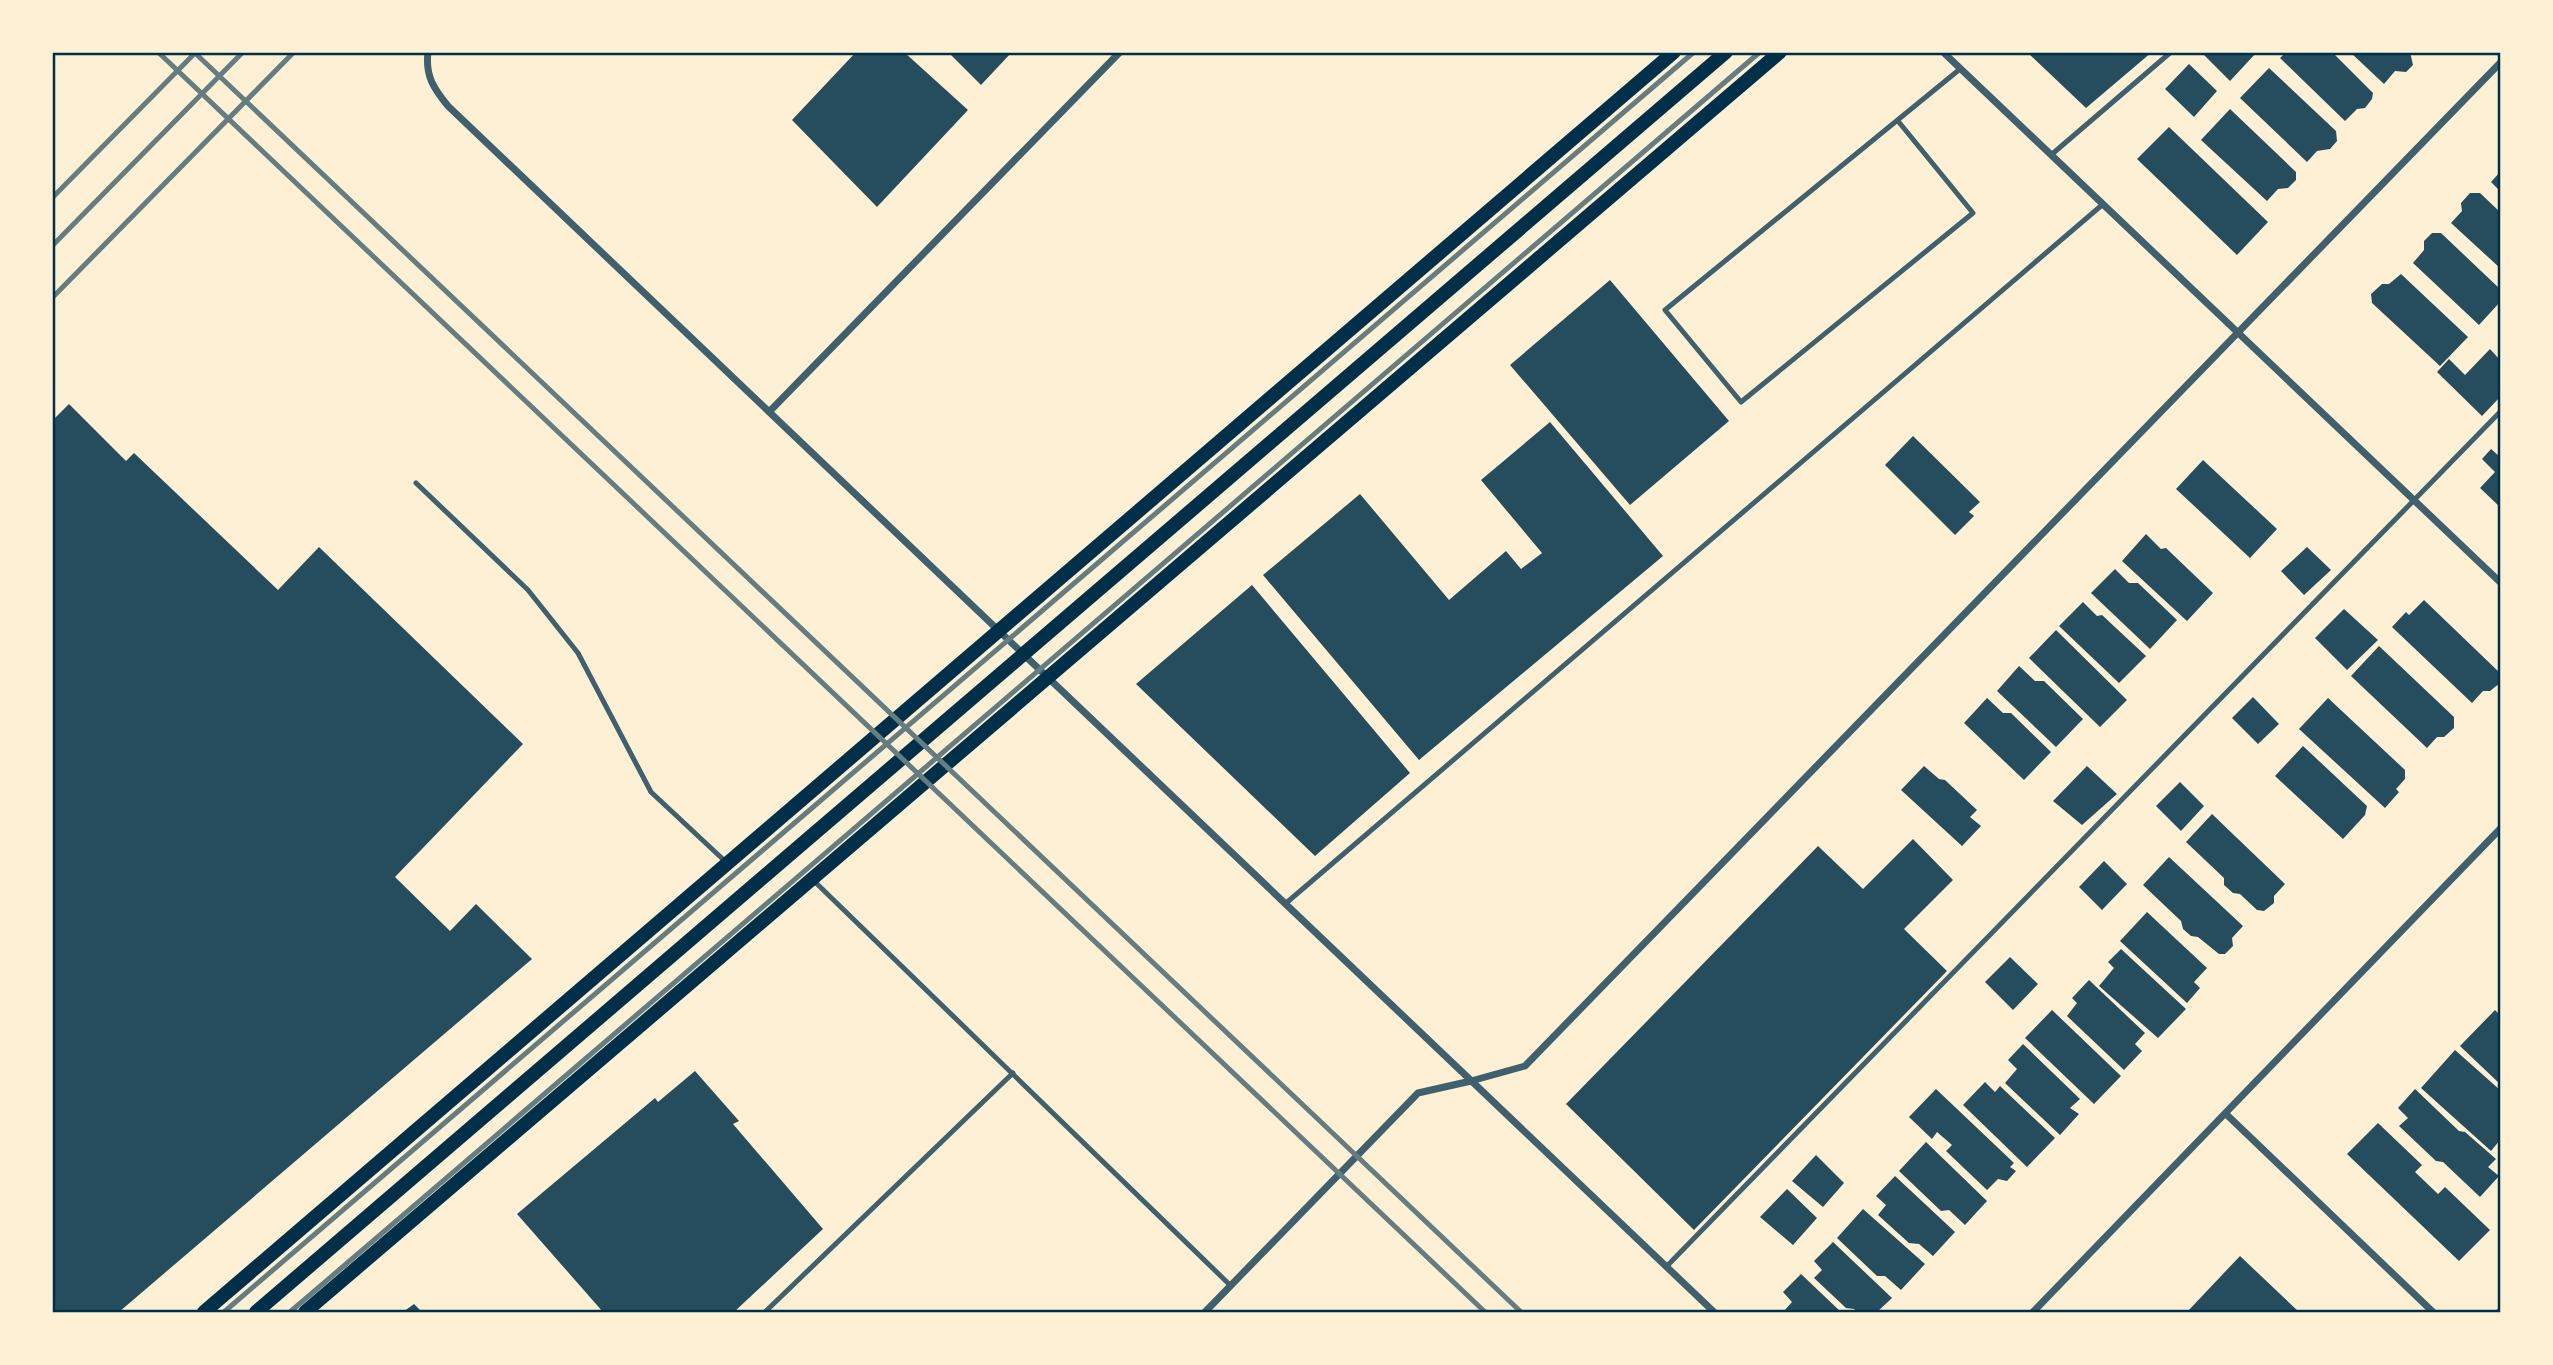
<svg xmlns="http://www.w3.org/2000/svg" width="2553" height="1365" font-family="'IBM Plex Serif',serif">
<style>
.building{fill:#264d5e}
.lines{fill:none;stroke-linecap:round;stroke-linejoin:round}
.service{stroke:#3f606c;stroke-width:5}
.minor{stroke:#3f606c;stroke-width:7}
.secondary{stroke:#003049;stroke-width:14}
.rail{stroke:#657d81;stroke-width:5}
.neatline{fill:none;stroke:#003049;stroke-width:2.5}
</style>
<rect width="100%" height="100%" fill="#fdf0d5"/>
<!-- building -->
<path class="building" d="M856 52H904L968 110 877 207 792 120Z
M948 52H1012L981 85Z
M2027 52H2152L2086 108Z
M2201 52H2257L2230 81Z
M2286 52H2332L2373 93 2372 99 2365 108 2357 109 2345 121 2280 58Z
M2350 52H2410L2413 65 2406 72 2395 71 2384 84Z
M2189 64 2217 91 2194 117 2165 89Z
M2269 68 2336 131 2337 141 2330 149 2317 151 2307 162 2240 98Z
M2230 109 2296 172V180L2288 188 2278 189 2267 201 2201 140Z
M2169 127 2268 222 2237 255 2137 159Z
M2500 172V191L2491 182Z
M2470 193H2480L2500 212V268L2451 223 2462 211 2461 203Z
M2432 233H2441L2500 289V302L2479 325 2413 263 2424 250V241Z
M2401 274 2468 337 2440 366 2372 303 2371 294 2382 284H2389Z
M1610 280 1729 421 1630 505 1510 365Z
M2490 349 2500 360V397L2482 416 2437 372 2449 359 2465 375Z
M69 404 126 461 134 453 278 590 319 547 523 744 395 877 450 931 476 904 532 959 119 1312H52V421Z
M1550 422 1663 556 1419 760 1263 575 1360 494 1449 600 1506 551 1521 569 1542 553 1481 480Z
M1913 436 1980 502 1969 512 1974 516 1955 535 1885 465Z
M2491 449 2499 456 2500 453V507L2480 488 2495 472 2482 459Z
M2203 460 2277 529 2250 558 2176 489Z
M2146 534 2161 549 2166 548 2213 593 2187 621 2122 561Z
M2307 547 2331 570 2304 595 2281 571Z
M2115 569 2129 583H2138L2177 620 2150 649 2091 593Z
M1252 585 1410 773 1315 856 1136 684Z
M2424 600 2500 673V683L2490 691H2483L2472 703 2392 627 2406 612 2409 615Z
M2083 602 2097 616 2102 615 2146 656 2119 683 2059 626Z
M2344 609 2378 640 2347 670 2315 638Z
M2056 630 2127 700 2100 727 2029 658Z
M2379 646 2454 717V728L2444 737H2437L2427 748 2351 676Z
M2019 666 2035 681H2044L2083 719 2056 747 1997 691Z
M2253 697 2279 724 2258 744 2232 718Z
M1987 698 2003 713H2011L2051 752 2024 780 1964 723Z
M2328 698 2405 770V779L2396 789 2399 792 2385 808 2299 729Z
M2303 746 2367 806 2365 815 2343 839 2275 776Z
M1924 766 1939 779 1945 780 1977 810 1970 817 1981 826 1962 846 1901 790Z
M2087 766 2117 794 2082 825 2053 801Z
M2180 782 2204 806 2181 831 2156 806Z
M2212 814 2285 884 2274 896V903L2264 911 2257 910 2240 894 2233 893 2224 885V878L2186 842Z
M1913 839 1953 880 1904 929 1947 971 1694 1230 1566 1104 1818 846 1863 889Z
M2169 857 2243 926 2232 938 2233 946 2225 954H2219L2198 937 2191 936 2183 929 2181 921 2143 885Z
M2104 861 2127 884 2102 910 2079 887Z
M2147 912 2207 968 2194 982 2200 988 2187 1003 2120 941Z
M2121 949 2186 1009 2158 1038 2099 986 2114 968 2108 962Z
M2010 957 2038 984 2013 1010 1985 982Z
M2089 980 2145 1033 2135 1044 2142 1051 2124 1070 2067 1016 2077 1003 2072 998Z
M2052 1010 2121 1076 2094 1104 2025 1038Z
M2495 1010 2500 1015V1084L2460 1046Z
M2023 1044 2080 1099 2070 1108 2079 1114 2060 1135 2005 1083 2017 1069 2008 1060Z
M2455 1050 2500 1090V1140L2491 1151 2421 1088Z
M695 1071 739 1121 733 1124 823 1229 734 1312H603L517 1214 655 1098 658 1102Z
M1985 1082 1995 1092 2000 1086 2055 1138 2027 1167 1963 1105Z
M1936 1089 2014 1163 2010 1167 2016 1171 2007 1181 1998 1179 1987 1190 1946 1151 1952 1145 1937 1132 1932 1139 1909 1117Z
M2415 1089 2459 1131 2465 1132 2496 1159 2488 1167 2499 1176 2480 1197 2443 1162 2436 1161 2399 1126 2408 1118 2398 1108Z
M2378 1123 2422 1165 2415 1172 2438 1194 2445 1187 2490 1230 2459 1261 2347 1154Z
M1926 1142 1987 1201 1965 1225 1949 1210 1941 1211 1899 1171Z
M1816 1155 1844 1183 1823 1207 1792 1181Z
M1895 1176 1955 1232 1933 1256 1919 1244 1909 1243 1878 1215 1886 1205 1876 1196Z
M1787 1189 1817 1218 1793 1245 1760 1217Z
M1863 1209 1925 1264 1901 1290 1885 1276H1877L1837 1238Z
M1833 1242 1892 1298 1877 1312H1858L1854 1309 1846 1308 1814 1278 1822 1270 1814 1261Z
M2240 1256 2299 1312H2187Z
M1801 1274 1841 1312 1784 1311 1792 1302 1783 1292Z
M414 1304 422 1312H403Z"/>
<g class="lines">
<!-- service -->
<path class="service" d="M1898 121 1973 213 1741 402 1665 310 1960 69
M2051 155 2171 52
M416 483 528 590 578 653 651 792 727 863
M814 881 1231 1286
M1285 904 2102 205
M1666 1267 2500 412
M765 1312 1013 1073
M2498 1312 2500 1310"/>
<!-- minor -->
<path class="minor" d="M428 52C425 76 434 89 448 106L1714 1312
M1943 52 2500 582
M770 411 1120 52
M2226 1114 2433 1312
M1205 1312 1418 1093 1471 1081 1525 1066 2500 63
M2033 1312 2500 829"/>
<!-- secondary -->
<path class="secondary" d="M204 1312 1674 52
M256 1312 1726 52
M305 1312 1780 52"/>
<!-- rail -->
<path class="rail" d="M158 52 1485 1312
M194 52 1521 1312
M52 198 196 52
M52 246 243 52
M52 298 294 52
M224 1312 1694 52
M290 1312 1760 52"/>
</g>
<!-- border -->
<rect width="2553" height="1365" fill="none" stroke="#fdf0d5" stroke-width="108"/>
<rect x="54" y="54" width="2445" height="1257" class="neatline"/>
</svg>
